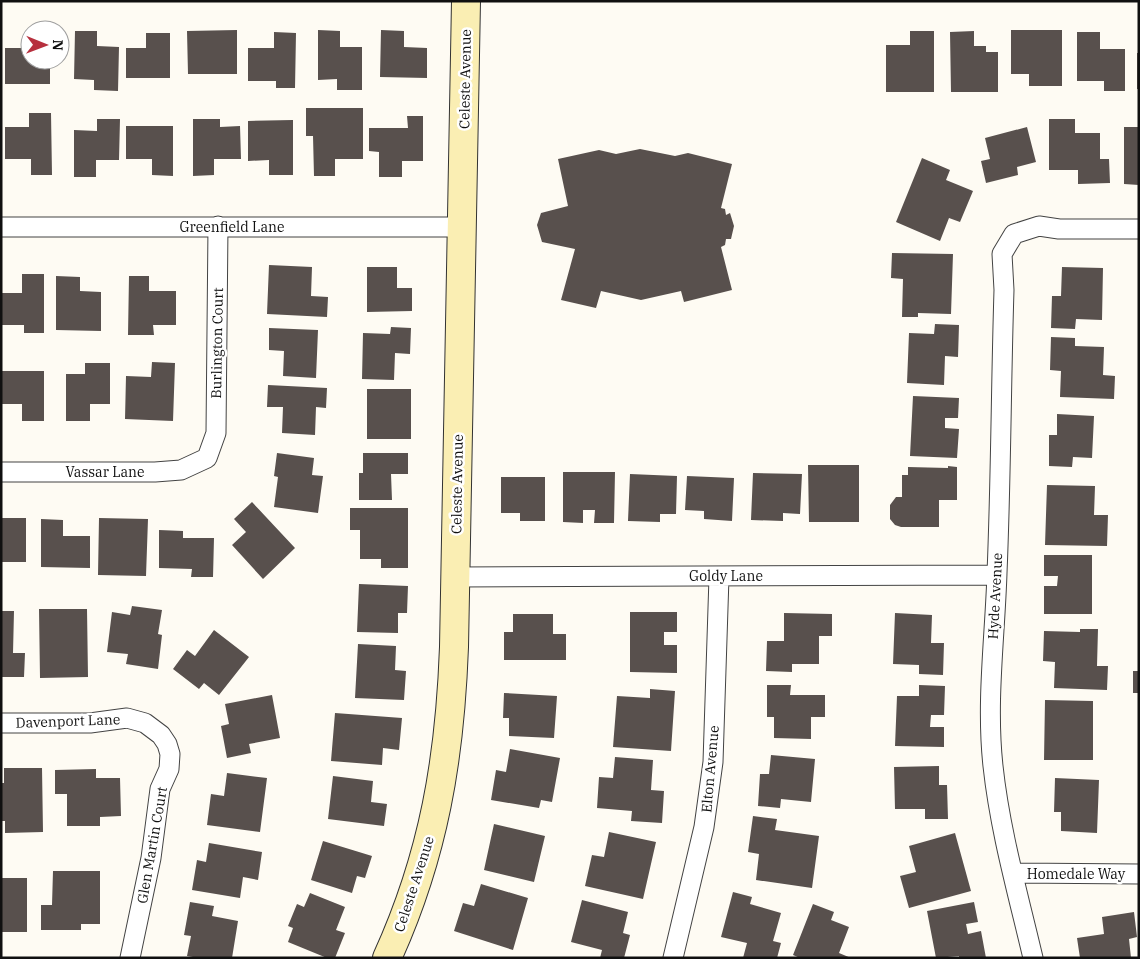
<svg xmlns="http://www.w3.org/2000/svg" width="1140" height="959" font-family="'IBM Plex Serif',serif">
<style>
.building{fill:#58504d}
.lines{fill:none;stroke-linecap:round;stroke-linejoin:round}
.street-casing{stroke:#434343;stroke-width:21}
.secondary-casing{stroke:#323232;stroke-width:30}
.street{stroke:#fff;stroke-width:19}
.secondary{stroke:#faeeb3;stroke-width:28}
.labels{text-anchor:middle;stroke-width:5;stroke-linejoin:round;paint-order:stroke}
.street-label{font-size:14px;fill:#101010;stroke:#fff}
</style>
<rect width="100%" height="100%" fill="#fefbf3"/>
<!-- building -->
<path class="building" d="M237 30V74H188L187 31Z
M318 30 340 31V47H362V90H337V79L318 80Z
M381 30 404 31V47L427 48V78L380 77Z
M1011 30H1062V86H1029V74H1011Z
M75 31H97V46L119 47 118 91 94 90V80L74 79Z
M910 31H934V92H886V45H910Z
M974 31V46H986V52H998V92H951L950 32Z
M274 32 296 33 295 88H276V81H248V48H274Z
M1077 32H1100V49H1125V91H1104V81H1077Z
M25 33H30V60H50V84H5V48H25Z
M146 33H170V78H126V48H146Z
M1137 53H1139V89H1137Z
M306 108H363V159H335V176H314L313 136H306Z
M29 113H51L52 175H31V159H5V127H29Z
M407 116H423V161H402V177H379V152L369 151V128H408Z
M97 119H120L119 160H96V177H74V130L97 131Z
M193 119H220V127L240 126 241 159H214V175L193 176Z
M1049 119H1075V133H1100V159H1109L1110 183 1078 184V170H1049Z
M293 120V175H269V160L248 161V121Z
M126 126H173V176L152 175V159H126Z
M1027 127 1036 162 1017 167 1018 175 986 183 981 161 990 159 985 138Z
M1124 127H1139V185L1124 184Z
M640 149 675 156 688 153 732 164 721 208 725 209 726 215 730 213 734 226 731 239H726L725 245 721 247 732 290 684 302 681 291 641 300 601 291 596 308 561 300 575 249 542 242 537 225 541 213 568 206 558 159 599 150 616 154Z
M922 158 950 170 946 180 973 191 960 222 949 218 940 241 896 222Z
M892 253 953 254 951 314 918 313V317H902L903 279 891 278Z
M269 265 312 267 311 296 328 297 327 317 267 314Z
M367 267H397V288H412V311L367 312Z
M1062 267 1103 268 1102 320 1076 319 1075 329 1051 328 1052 296H1061Z
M22 274H44V333H24V325H1V293H22Z
M56 276 80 277V291L101 292V331L56 330Z
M129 276H149V291H176V325H153L154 335H128Z
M935 324 959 325 958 357 945 356 944 385 907 383 909 333 934 334Z
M391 327 411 328 410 354 395 353 394 380 362 379 363 333 390 334Z
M269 328 318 330 316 378 283 376 284 351 269 350Z
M1051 337 1075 338V346L1104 347 1103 375 1115 376 1114 399 1060 397 1061 371 1050 370Z
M152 362 175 363 173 421 125 419 126 376 151 377Z
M85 363H110V404H90V421H66V374H85Z
M1 371H44V421H22V404H1Z
M268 385 327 388 326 408 316 407 315 435 282 433 283 407H267Z
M367 389H411V439H367Z
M913 396 959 398 958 418H945V428L959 429 957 458 910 456Z
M1057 414 1094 416 1092 458 1073 457 1072 467 1049 466V435H1057Z
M277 453 314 458 312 475 323 476 318 513 274 507 278 477 274 476Z
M363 453H408V474H391L392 500H359V473H363Z
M808 465H859V522H809Z
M948 466 957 467V500H939V527H901L895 525 890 519V505L896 497H902V475H908V467L948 468Z
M563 472H615L614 523H594L595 510H583V523L563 522Z
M753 473 802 474 800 514 783 513V521L751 520Z
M630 474 677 476 676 514H660V522L628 521Z
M687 476 734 478 732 521 704 519V511L685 510Z
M501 477H545V521H520V513H501Z
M1047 485 1095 486 1094 515H1108L1107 546 1045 545Z
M252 502 295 548 263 579 232 545 246 532 234 519Z
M350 508H408V568H381V559H360V530H350Z
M1 518H26V562H1Z
M99 518 148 519 146 576 98 575Z
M41 519 63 520V536H90V568L41 567Z
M159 530 183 531V538H214L213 577H191L192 569 159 568Z
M1044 555H1092V614H1044V586H1057L1058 576H1044Z
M359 584 408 586 407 613H398V633L357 632Z
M132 606 162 610 158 634 162 635 158 669 126 664 128 654 107 652 112 612 130 615Z
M39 609H87L88 677 40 678Z
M1 611H14L13 653H25L24 677H1Z
M630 612H677V632H664V645H677V673L630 672Z
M784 613 832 614V636H819V664H792V672L766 671 767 641H784Z
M895 613 932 615 931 643H944L943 675 919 674V665L893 664Z
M513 614H553V634H566V660H504V632H513Z
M1080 629H1098L1097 666H1108L1107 690 1054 688 1055 662 1043 661 1044 631 1080 632Z
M214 630 249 657 219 695 204 683 199 689 173 669 187 650 195 656Z
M358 644 396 646 395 670 406 671 404 700 355 698Z
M1133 671H1139V693H1133Z
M767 685H791L790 695H825V717H811V739L774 738V717H767Z
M919 685 945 686 944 715H931L930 727H944V747L895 746 897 696H919Z
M650 689 675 691 671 751 613 747 617 696 650 698Z
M504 693 557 696 554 738 509 736V718H503Z
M272 695 280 738 249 744 251 753 227 758 221 726 229 724 225 704Z
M1045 700 1093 701V760H1044Z
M335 713 402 718 399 750 383 748 382 765 331 761Z
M510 749 560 758 552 802 541 800 539 808 491 800 496 770 506 772Z
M771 755 815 759 811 802 781 799 780 808 758 806 760 774H769Z
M615 757 653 760 651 790 664 791 662 823 631 821 632 811 597 808 599 777 613 778Z
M939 766V785H947L948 819H925V809H895L894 767Z
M4 768H42L43 832 5 833V821H1V783H4Z
M96 769V778H120L121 816 100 817V826H67V794H55V770Z
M227 773 267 778 260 832 207 825 211 794 224 796Z
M333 776 373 781 371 802 387 804 384 826 328 819Z
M1055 778 1099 780 1097 833 1061 831V812H1054Z
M753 816 777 819 775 830 819 836 812 888 756 880 759 854 748 852Z
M494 824 545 836 534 882 484 870Z
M609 832 656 842 643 899 585 886 592 855 604 857Z
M955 833 971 891 909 908 900 876 916 872 909 846Z
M323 841 372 856 365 878 357 876 352 893 311 880Z
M209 843 262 852 258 880 243 877 240 898 192 890 197 860 206 862Z
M53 871H100V924H81V930H41V905H52Z
M1 878H27V932H1Z
M481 884 528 898 513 950 454 931 463 903 474 906Z
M733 892 752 897 750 904 781 913 773 941 781 943 777 958H743L747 943 721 937Z
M310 893 345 907 336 930 345 933 335 958H327L288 942 293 928 288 926 297 904 304 907Z
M582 900 628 912 623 933 630 935 624 958H600L602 950 571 942Z
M190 902 214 906 212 916 238 921 232 958H199L187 956 191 936 184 935Z
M974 902 978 922 966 924 968 934 981 931 986 958H959V956L936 958 927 911Z
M813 904 834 912 831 920 849 927 839 953 851 958H800L793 955Z
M1134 912 1137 937 1129 939 1131 958H1080L1077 938 1104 934 1102 917Z"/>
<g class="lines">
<!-- street casing -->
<g class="street-casing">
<path id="street" d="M1 227H462
M1 472H155L181 470 207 458 216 433 218 226
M456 577 997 575
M1 723H90L127 718 145 723 161 735 167 744 170 754 169 769 160 789 151 858 130 958
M1013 873 1139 874
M673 958 704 827 713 762 719 577
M1033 958C1018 894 1000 831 993 766 986 702 995 637 997 573 1001 479 1001 384 1004 290L1002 254 1014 234 1039 226 1059 229H1139"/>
</g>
<!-- secondary casing -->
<g class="secondary-casing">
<path id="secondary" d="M387 958C434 855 450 758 454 647L466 1"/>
</g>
<!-- street -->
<use href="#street" class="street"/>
<!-- secondary -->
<use href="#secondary" class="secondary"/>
</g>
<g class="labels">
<!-- street labels -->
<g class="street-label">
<text transform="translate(465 79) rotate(-89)" y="5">Celeste Avenue</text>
<text x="232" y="232">Greenfield Lane</text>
<text transform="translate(217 343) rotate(-89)" y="5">Burlington Court</text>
<text x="105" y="477">Vassar Lane</text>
<text transform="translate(457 484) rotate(-89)" y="5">Celeste Avenue</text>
<text x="726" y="581">Goldy Lane</text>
<text transform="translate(995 596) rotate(-87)" y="5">Hyde Avenue</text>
<text transform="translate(68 721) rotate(-2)" y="5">Davenport Lane</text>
<text transform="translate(710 769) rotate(-85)" y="5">Elton Avenue</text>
<text transform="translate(152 845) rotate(-80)" y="5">Glen Martin Court</text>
<text x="1076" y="879">Homedale Way</text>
<text transform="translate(414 884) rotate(-72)" y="5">Celeste Avenue</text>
</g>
</g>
<!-- border -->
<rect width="1140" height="959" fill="none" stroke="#101010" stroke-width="5"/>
<!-- north arrow -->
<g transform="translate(45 45) rotate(91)"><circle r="24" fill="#ffffff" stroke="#9f9f9f"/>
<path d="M0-4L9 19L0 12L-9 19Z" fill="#b7303e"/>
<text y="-8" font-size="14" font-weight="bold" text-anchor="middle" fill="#101010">N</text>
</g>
</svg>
